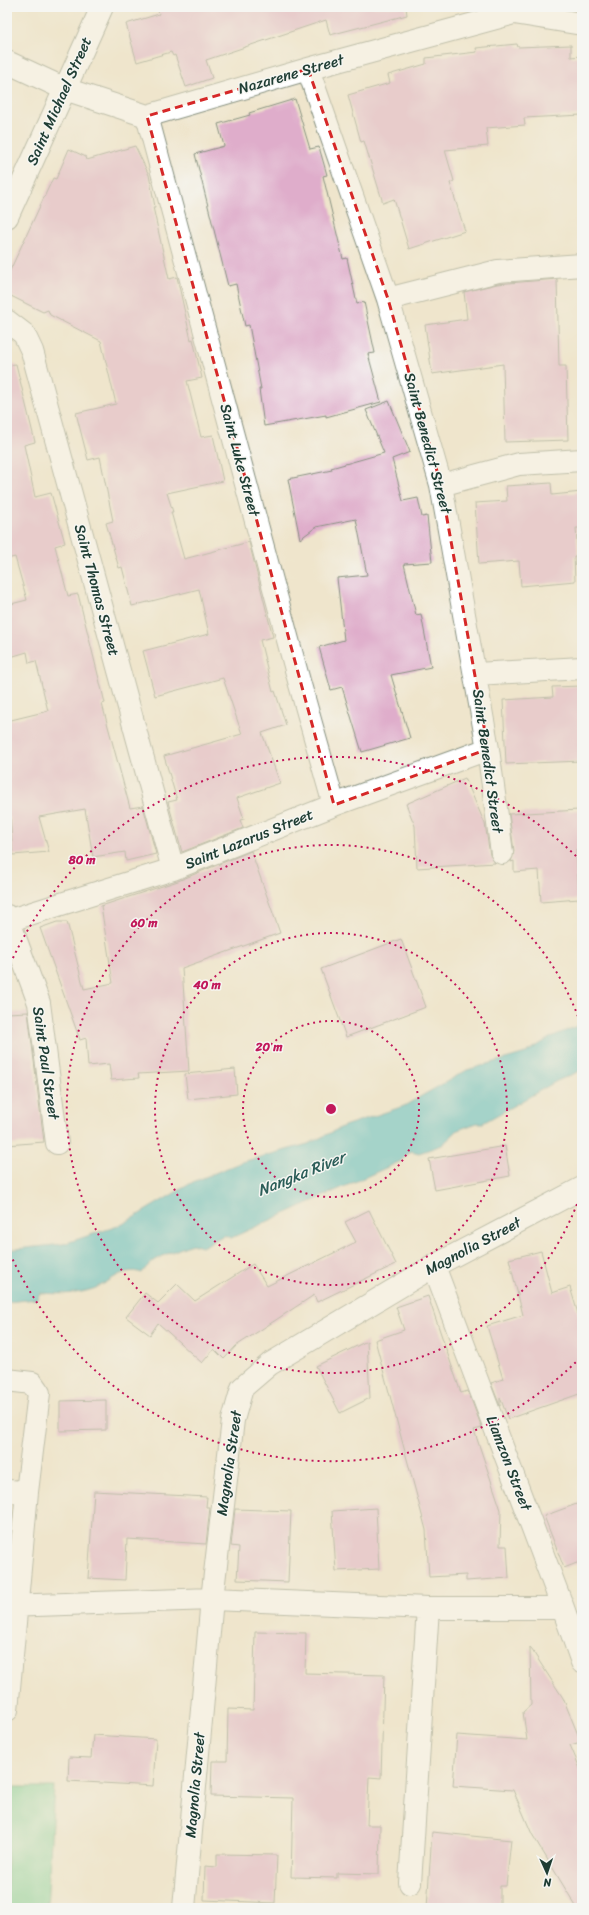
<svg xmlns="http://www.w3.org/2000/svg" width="589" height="1915" font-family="Sriracha,sans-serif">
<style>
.green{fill:#78d299;stroke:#4c8866}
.water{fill:#4ebcc5;stroke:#367c7c}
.building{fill:#dfadcb}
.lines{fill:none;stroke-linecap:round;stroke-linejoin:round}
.minor-casing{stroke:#879180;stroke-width:24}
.minor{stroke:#fff;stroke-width:22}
.marked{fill:none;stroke:#d62828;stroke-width:3;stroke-dasharray:8 5;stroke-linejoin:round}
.ring{fill:none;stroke:#c2185b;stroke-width:2;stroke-dasharray:2 4}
.labels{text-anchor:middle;stroke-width:3;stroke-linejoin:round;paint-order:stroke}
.street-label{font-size:15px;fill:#1f3d34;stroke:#f6f6f2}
.water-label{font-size:16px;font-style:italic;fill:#2b5d58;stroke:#f6f6f2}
.centre{fill:#c2185b;stroke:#f6f6f2;stroke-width:2}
.ring-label{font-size:12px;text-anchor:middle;font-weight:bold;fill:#c2185b;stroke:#f6f6f2;stroke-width:3;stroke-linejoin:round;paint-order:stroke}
</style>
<rect width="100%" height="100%" fill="#f6f6f2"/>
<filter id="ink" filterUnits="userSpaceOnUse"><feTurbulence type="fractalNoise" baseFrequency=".025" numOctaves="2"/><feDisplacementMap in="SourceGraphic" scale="8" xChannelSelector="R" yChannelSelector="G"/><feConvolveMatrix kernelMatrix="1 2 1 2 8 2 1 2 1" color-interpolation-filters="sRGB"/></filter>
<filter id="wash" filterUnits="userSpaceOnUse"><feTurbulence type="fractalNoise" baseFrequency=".012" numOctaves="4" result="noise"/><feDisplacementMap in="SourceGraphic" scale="16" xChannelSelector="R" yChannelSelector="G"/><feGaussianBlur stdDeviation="0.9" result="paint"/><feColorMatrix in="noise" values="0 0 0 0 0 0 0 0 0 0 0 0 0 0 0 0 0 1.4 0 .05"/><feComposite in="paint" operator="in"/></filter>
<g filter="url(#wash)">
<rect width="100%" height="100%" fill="#efe5cc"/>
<!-- green -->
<path class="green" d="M7 1787H54L47 1908H7Z"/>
<!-- water -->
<path class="water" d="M582 1024V1070L557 1081 483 1123H477L458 1130 442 1145 419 1153 411 1151 401 1161 231 1238 224 1235 202 1247 192 1244C175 1251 152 1257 142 1273 121 1266 111 1283 93 1289 76 1295 59 1294 40 1293L37 1299 7 1302V1250L63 1244 121 1225 193 1182 242 1162 308 1144 344 1126 404 1106 467 1070 526 1053 551 1037Z"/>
<g id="blocks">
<!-- building -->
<path class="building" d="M157 7H406L407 15 330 35 326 20 206 60 212 78 186 87 175 55 173 56 171 52 137 62 126 24 159 14Z
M517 44 518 47 571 45V57L582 56V115L524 118 525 125 486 128 488 146 445 150 454 181 450 183 465 231 409 249 394 199 383 203 364 141 361 142 348 95 390 83 388 75 426 64V58L477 52 476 48Z
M295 99 310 149 319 147 327 175 323 176 343 259 347 258 357 304 364 302 375 353 368 354 381 402 326 417V415L264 426 259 389H261L249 325 245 326 236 284 228 286 195 154 224 146 218 124 250 115 249 113Z
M135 146 149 175 155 207H153L169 279 177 277 191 340 193 339 202 378 187 381 201 437 213 435 223 481 167 493 173 512H171L184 559 249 542 273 637 260 640 273 692 275 691 286 725 262 733 280 783 237 798 244 819 240 820 243 828 182 852 168 802 177 800 164 756 242 734 223 678 155 696 143 651 209 634 199 589 132 606 122 567 119 568 106 523 113 521 100 457 88 460 76 413 116 404 101 341 50 315 48 310 43 312 7 294V277L53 178 56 179 69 149 86 157 87 160Z
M557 279 559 366H566L568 440 505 442 503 364 432 374 425 325 467 319 464 292 497 284Z
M16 364 35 442 24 445 35 497 51 493 65 543 55 546 68 596 78 594 105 703 102 704 130 808 143 806 156 854 126 861 125 852 93 857 85 809 39 817 49 852 13 855 10 817 7 818V721L48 711 36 661 29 663 27 652 7 658V605L27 600 15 557 7 559V365Z
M389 401 410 452 392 459 403 501 418 498 422 517 427 516 432 562 404 564 416 615 421 614 431 667 391 675 410 738 362 752 342 687 331 690 319 647 344 640 337 578 367 575 356 519 316 527 300 539 288 479 332 470 331 468 384 453 366 410Z
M551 483 552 495 582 492V528H576L578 556H574L575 581 521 586 519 561 479 564 475 503 507 501 506 486Z
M582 686V761L506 764 503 700 553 697 552 687Z
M465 778 485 824 490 855 495 863 417 868 415 826 406 804Z
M579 810 582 849H576L579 899 541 902 539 870 514 872V861L511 862 514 851 509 814Z
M251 851 280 933 182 968 189 1071 138 1074 139 1078 111 1080 109 1064 88 1066 86 1038 80 1040 40 928 57 922H67L84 989 113 983 101 906 178 881Z
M401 939 426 1007 346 1037 321 969Z
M28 1012 44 1142 7 1145V1013Z
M235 1069 237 1094 188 1099 185 1074Z
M505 1146 510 1176 435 1190 429 1159Z
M369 1210 396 1264 317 1302 314 1295 236 1346 224 1359 214 1349 202 1363 158 1323 150 1335 126 1317 145 1293 158 1303 177 1284 195 1301 253 1264 267 1286 356 1242 345 1222Z
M541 1251 552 1293 570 1287 582 1327V1393L508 1419 500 1397V1406L491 1383 503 1379 487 1326 523 1315 509 1259Z
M428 1296 461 1393 468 1391 482 1428 474 1430 501 1510 500 1546H507L509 1578 466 1581V1575L429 1577 426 1530 375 1340 404 1330 396 1307Z
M367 1341 370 1398 340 1413 316 1366Z
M106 1400V1430L60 1431V1401Z
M94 1491 207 1497 206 1507H210L206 1544 127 1539 125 1580 88 1578Z
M582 1502V1561L564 1568 544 1516Z
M376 1508 379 1569 336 1571 332 1511Z
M235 1509 291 1511 288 1582 237 1580 239 1547 231 1546Z
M255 1632 306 1633 305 1673 384 1675 381 1778 369 1777 367 1825H380L379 1874 337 1873V1878L291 1877 293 1798 211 1796 212 1761H227L228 1709 253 1710Z
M530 1647 563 1698 581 1742 570 1745 582 1773V1908H577L532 1834 513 1790 453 1786 457 1735 527 1740 523 1712 531 1705Z
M93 1735 156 1739 153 1786 68 1781 69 1757 91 1758Z
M432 1832 511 1840 506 1886H500V1908H427Z
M217 1854 277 1855 275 1903 204 1900 205 1866 217 1867Z"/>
</g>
</g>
<g filter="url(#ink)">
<use href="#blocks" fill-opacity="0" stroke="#879180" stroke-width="1"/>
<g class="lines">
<!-- minor casing -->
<g class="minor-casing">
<path id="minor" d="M7 62 65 89 147 116 308 69 514 13 582 24
M308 69 388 299 441 485 488 749 502 853
M147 116 299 681 334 805
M7 217 102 7
M388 299 498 271 582 265
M7 321 24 334 32 351 173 869
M441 485 519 464 582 460
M476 674 582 668
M7 916 39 1003 57 1143
M7 921 173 869 334 805 488 749
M434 1266 563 1608 582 1662
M7 1380 32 1383 39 1393 27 1492 7 1710
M7 1491 27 1492
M7 1606 212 1599 428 1608H563
M410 1883 428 1608
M184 1908 212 1599 233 1420 242 1388 270 1364 434 1266 582 1188"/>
</g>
<!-- minor -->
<use href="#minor" class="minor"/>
</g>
</g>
<!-- marked area -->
<path d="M0 0H589V1915H0ZM308 69 388 299 441 485 488 749 334 805 147 116Z" fill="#efe5cc" fill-opacity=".55" fill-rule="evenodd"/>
<path class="marked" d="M308 69 388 299 441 485 488 749 334 805 147 116Z"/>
<!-- distance rings -->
<g class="ring">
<circle cx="331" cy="1109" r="88"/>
<circle cx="331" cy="1109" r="176"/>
<path d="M581 1193A264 264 0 1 1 581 1025"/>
<path d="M580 1358A352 352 0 0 1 8 1249M8 969A352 352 0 0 1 580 860"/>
</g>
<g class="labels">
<!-- street labels -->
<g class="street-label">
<text transform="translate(291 74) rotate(-16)" y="5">Nazarene Street</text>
<text transform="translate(59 101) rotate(-66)" y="5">Saint Michael Street</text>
<text transform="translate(428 443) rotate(75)" y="5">Saint Benedict Street</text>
<text transform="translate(240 460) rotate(75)" y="5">Saint Luke Street</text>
<text transform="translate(97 590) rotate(75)" y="5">Saint Thomas Street</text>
<text transform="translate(488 761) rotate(82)" y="5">Saint Benedict Street</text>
<text transform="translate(249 839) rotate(-22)" y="5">Saint Lazarus Street</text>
<text transform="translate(46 1063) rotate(82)" y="5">Saint Paul Street</text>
<text transform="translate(473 1246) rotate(-28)" y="5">Magnolia Street</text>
<text transform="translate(229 1463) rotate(-82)" y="5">Magnolia Street</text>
<text transform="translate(509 1463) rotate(69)" y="5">Liamzon Street</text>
<text transform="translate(195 1785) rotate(-85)" y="5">Magnolia Street</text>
</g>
<!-- water labels -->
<g class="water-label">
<text transform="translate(301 1173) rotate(-22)" y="6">Nangka River</text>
</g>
</g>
<circle cx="331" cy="1109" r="6" class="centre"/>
<g class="ring-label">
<text x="82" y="864">80 m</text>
<text x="144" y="927">60 m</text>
<text x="207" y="989">40 m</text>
<text x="269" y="1051">20 m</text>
</g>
<!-- margin -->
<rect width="589" height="1915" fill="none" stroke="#f6f6f2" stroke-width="24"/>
<!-- north arrow -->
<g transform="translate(547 1873) rotate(177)" stroke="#f6f6f2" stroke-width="3" paint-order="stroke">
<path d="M0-3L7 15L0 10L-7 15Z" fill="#1f3d34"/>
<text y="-6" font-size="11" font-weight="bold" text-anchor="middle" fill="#1f3d34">N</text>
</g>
</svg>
